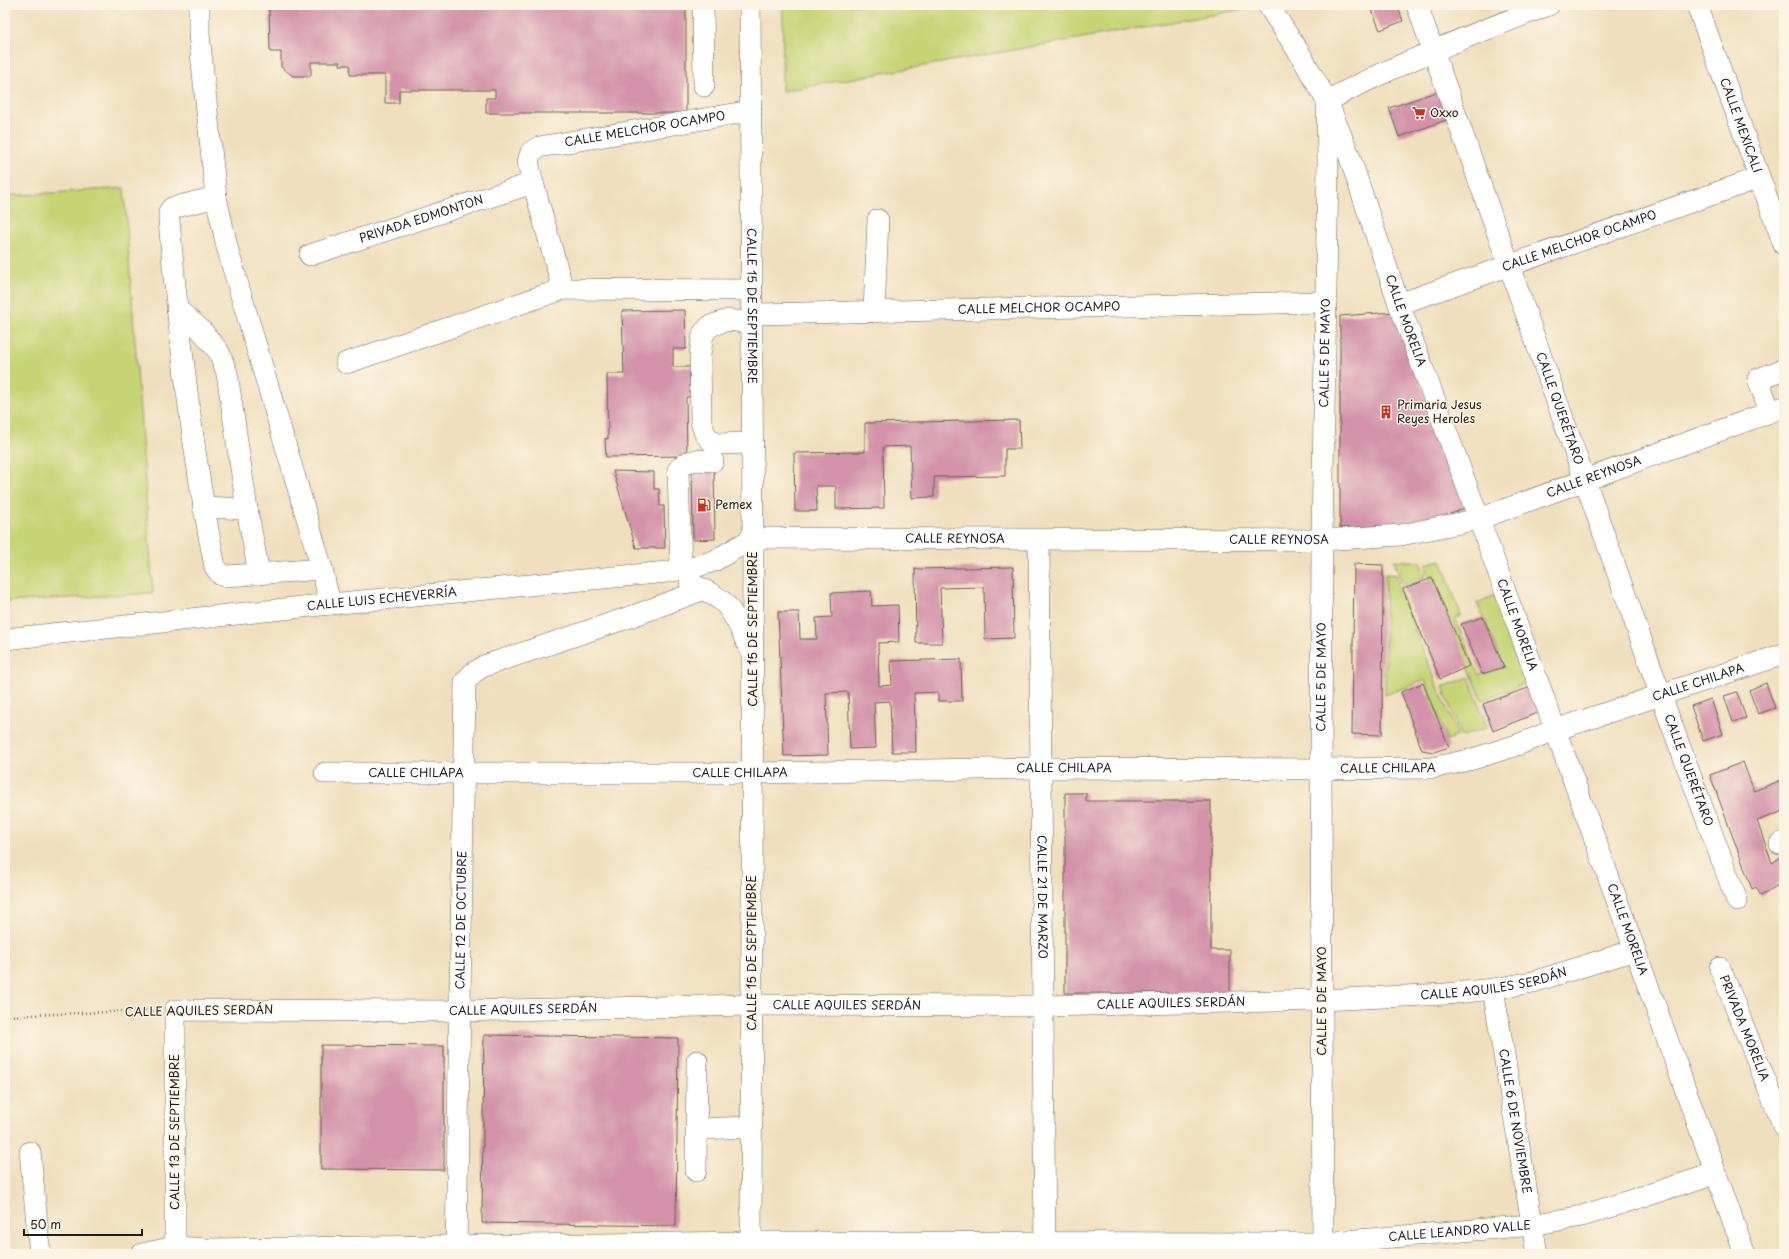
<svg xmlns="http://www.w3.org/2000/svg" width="1789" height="1259" font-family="'Playpen Sans',sans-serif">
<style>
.green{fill:#c6d476;stroke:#717849}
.building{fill:#d392a9}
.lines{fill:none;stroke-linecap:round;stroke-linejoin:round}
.minor-casing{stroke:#666055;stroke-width:22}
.path{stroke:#666055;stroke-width:2.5;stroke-dasharray:1 3;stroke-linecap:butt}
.minor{stroke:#fff;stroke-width:21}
.labels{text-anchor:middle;stroke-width:3;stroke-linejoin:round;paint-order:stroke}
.poi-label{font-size:12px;fill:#1c1c1c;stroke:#fcf5e5;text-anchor:start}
.street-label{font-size:12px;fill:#1c1c1c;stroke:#fcf5e5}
</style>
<rect width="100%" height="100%" fill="#fcf5e5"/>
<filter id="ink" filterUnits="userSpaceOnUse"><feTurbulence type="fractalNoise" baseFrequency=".025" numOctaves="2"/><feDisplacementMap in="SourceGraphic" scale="8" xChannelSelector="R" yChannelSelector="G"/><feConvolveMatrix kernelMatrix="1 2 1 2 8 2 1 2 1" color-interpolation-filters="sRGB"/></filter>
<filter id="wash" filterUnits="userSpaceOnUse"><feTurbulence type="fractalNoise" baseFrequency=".012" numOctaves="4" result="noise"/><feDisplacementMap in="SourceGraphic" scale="16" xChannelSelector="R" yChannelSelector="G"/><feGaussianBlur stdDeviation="0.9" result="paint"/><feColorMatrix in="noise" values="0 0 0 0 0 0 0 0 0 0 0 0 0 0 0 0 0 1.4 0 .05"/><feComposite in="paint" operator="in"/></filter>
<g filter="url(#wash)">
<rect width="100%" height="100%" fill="#f0dfbe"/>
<!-- green -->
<path class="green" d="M783 5H1243L1245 9 782 91Z
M124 188 153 593 5 602V196Z
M1394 560 1420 562 1426 576 1403 585Z
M1441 560 1461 615 1455 619 1479 675 1504 667 1477 603 1496 595 1527 683 1482 700 1425 564Z
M1385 574 1397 575 1400 593 1458 736 1447 740 1425 680 1385 695Z
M1469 677 1487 727 1461 737 1443 687Z"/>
<g id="blocks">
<!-- building -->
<path class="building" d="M269 5H686V113H486V98H495V90H399V103H385V75H350V65H340V62H311V76H293L281 67V52H270Z
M1370 5H1397L1403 21 1380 30Z
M1439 91 1449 119 1399 137 1389 108Z
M685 310 686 349H673V367H697L698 396 686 397 687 456 606 457 605 438 608 439 607 374H624L622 311Z
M1394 312 1467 507 1428 524 1340 528V316Z
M1019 420 1020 449H1005V476L934 477V497L912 498 910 446 883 447 884 508 836 509V486H816L817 511H795L794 453 865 452V423Z
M714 469 715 539 693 540 692 470Z
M613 471 654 472V489H659L660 506H664L665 548H636Z
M1354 564 1383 565 1382 735 1352 734Z
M1013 567 1014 638 985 639 984 587 940 588 942 643H916L915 569Z
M1432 578 1469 666 1440 679 1403 589Z
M871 591 872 606 898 605 899 642 878 643 879 686 892 685 891 661 961 659 962 701H938V692L914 693 916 752H892L890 701 874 702 876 748 850 749 848 692 826 693 828 755 784 756 778 612H799L800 639H817L816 618 832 617 831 593Z
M1483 617 1504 667 1482 674 1461 624Z
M1423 683 1449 747 1434 752 1422 750 1401 692Z
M1766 683 1775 708 1758 714 1749 690Z
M1531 687 1539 712 1493 731 1483 704Z
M1737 692 1746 718 1733 722 1724 696Z
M1711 699 1723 734 1703 741 1691 706Z
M1743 762 1754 791 1784 779V811L1757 821 1772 863 1784 855V881L1761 896 1756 887 1752 889 1710 775Z
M1065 793H1086V801H1211V950H1230V993H1065Z
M484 1035 678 1038 676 1226 482 1223Z
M321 1045 444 1046V1170L321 1169Z"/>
</g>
</g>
<g filter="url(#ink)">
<use href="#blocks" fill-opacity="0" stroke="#666055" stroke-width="1"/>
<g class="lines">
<!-- minor casing -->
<g class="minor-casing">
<g id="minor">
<path d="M199 5V34L216 197 228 251 322 569 330 604"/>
<path d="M703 5 704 86"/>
<path id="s1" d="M750 5 753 538 751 1254"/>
<path id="s2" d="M1268 5 1300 54 1327 101 1349 155 1399 304 1479 519 1745 1254"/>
<path id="s3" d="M1417 5 1661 696 1737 901"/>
<path id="s4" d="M1697 5 1784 245"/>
<path d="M216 197 172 208 169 212V220C179 337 192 452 215 567L221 575 228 576 322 569"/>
<path id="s5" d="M310 255 533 183"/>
<path id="s6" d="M563 289 533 183 528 162 531 152 539 147 751 111"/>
<path id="s7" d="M1399 304 1759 178"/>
<path d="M177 309 201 330 219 352 227 373 247 509 259 574"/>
<path d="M874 312 878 220"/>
<path id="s8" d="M752 314 1326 302"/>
<path d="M752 323 728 320 710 326 703 334 700 355 701 422 705 434 714 444 753 443"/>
<path d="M346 363 563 289 752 290"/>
<path d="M1770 412 1758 379 1784 369"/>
<path d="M203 507 247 509"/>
<path id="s9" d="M1039 540 1045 1254"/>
<path d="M681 569 678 470C687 458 699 460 713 461"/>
<path d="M690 583C702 589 717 595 726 605 737 618 743 635 750 650"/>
<path id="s10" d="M5 639 330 604 667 572 695 567 714 561 753 538 1322 540 1401 535 1479 519 1784 407"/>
<path id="s11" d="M325 773H753L1041 768 1321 769 1432 768 1473 759 1517 745 1555 730 1784 654"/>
<path d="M1780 844 1784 842"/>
<path id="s12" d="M1720 968 1784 1127"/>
<path id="s13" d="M1493 989 1537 1254"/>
<path d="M697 1129 752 1127"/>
<path d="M30 1152 40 1254"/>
<path d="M696 1171 697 1061"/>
<path id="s14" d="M142 1254 175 1247 208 1249 751 1242 1323 1243 1532 1225 1582 1216 1716 1173"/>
<path id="s15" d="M175 1254V1010L459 1011 752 1005 1043 1006 1322 1000 1446 994 1493 989 1533 982 1635 950"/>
<path id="s16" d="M456 1254 465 682 473 673 484 666 633 616 702 590"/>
<path id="s17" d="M1323 1254 1321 769 1322 540 1328 162 1327 101C1398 63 1473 34 1549 5"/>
</g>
</g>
<!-- path -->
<path class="path" d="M5 1016 158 1010"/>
<!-- minor -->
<use href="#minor" class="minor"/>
</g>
</g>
<!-- icons -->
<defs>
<g id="supermarket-bare" transform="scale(1.08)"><path d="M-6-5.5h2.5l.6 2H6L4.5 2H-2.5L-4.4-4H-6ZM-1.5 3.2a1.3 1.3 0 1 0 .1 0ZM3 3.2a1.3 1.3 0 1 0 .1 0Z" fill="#c8321e" stroke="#fcf5e5" stroke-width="2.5" paint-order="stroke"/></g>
<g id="building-bare" transform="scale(1.08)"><path d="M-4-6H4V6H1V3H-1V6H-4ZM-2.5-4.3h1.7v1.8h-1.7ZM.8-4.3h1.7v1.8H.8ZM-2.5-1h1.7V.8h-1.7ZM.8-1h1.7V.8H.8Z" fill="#c8321e" stroke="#fcf5e5" stroke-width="2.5" paint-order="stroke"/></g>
<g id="fuel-bare" transform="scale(1.08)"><path d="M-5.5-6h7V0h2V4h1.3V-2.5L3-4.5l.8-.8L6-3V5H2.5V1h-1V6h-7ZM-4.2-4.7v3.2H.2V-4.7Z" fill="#c8321e" stroke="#fcf5e5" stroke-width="2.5" paint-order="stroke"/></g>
</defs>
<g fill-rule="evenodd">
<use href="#supermarket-bare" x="1419" y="113"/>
<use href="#building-bare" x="1386" y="412"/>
<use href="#fuel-bare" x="704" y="505"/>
</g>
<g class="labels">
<!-- poi labels -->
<g class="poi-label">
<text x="1430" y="117">Oxxo</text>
<text x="1397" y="409">Primaria Jesus<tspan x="1397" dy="14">Reyes Heroles</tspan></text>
<text x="715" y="509">Pemex</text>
</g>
<!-- street labels -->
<g class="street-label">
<text dy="4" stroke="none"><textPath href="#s4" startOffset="128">CALLE MEXICALI</textPath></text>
<text dy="4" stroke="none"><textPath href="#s6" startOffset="259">CALLE MELCHOR OCAMPO</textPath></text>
<text dy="4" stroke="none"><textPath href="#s5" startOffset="117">PRIVADA EDMONTON</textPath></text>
<text dy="4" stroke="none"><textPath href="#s7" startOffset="191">CALLE MELCHOR OCAMPO</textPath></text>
<text dy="4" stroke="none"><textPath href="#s1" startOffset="301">CALLE 15 DE SEPTIEMBRE</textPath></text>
<text dy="4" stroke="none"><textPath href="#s8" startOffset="287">CALLE MELCHOR OCAMPO</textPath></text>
<text dy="4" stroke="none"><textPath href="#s2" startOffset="346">CALLE MORELIA</textPath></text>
<text dy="4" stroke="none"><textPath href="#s17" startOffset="901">CALLE 5 DE MAYO</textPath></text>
<text dy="4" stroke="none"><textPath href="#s3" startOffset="428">CALLE QUERÉTARO</textPath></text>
<text dy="4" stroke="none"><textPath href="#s10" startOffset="1609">CALLE REYNOSA</textPath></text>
<text dy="4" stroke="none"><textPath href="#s10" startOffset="961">CALLE REYNOSA</textPath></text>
<text dy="4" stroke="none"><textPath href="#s10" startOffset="1285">CALLE REYNOSA</textPath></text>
<text dy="4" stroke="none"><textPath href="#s10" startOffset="379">CALLE LUIS ECHEVERRÍA</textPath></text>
<text dy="4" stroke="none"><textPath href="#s2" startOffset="670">CALLE MORELIA</textPath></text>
<text transform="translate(753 629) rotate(-90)" y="4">CALLE 15 DE SEPTIEMBRE</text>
<text dy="4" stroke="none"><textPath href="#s17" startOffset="577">CALLE 5 DE MAYO</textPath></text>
<text dy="4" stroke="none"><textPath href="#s11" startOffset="1387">CALLE CHILAPA</textPath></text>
<text dy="4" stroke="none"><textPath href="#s11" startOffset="1063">CALLE CHILAPA</textPath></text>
<text dy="4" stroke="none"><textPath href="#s11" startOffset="739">CALLE CHILAPA</textPath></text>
<text dy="4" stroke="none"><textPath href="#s3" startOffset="812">CALLE QUERÉTARO</textPath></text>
<text dy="4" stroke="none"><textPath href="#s11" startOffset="91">CALLE CHILAPA</textPath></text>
<text dy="4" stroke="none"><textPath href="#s11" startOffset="415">CALLE CHILAPA</textPath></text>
<text dy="4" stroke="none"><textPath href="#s9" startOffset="357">CALLE 21 DE MARZO</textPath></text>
<text dy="4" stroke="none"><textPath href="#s16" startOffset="334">CALLE 12 DE OCTUBRE</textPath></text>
<text dy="4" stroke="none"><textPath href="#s2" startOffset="994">CALLE MORELIA</textPath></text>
<text transform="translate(752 953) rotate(-90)" y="4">CALLE 15 DE SEPTIEMBRE</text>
<text dy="4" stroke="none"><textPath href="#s15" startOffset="1564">CALLE AQUILES SERDÁN</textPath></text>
<text transform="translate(1322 1001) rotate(-90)" y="4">CALLE 5 DE MAYO</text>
<text dy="4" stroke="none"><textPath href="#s15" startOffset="1240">CALLE AQUILES SERDÁN</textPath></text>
<text dy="4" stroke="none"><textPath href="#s15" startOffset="916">CALLE AQUILES SERDÁN</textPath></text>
<text dy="4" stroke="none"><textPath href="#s15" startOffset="592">CALLE AQUILES SERDÁN</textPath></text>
<text transform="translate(199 1011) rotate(-1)" y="4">CALLE AQUILES SERDÁN</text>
<text dy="4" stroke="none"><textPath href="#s12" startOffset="65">PRIVADA MORELIA</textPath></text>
<text dy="4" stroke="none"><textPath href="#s13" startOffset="134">CALLE 6 DE NOVIEMBRE</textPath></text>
<text transform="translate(175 1132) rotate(-90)" y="4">CALLE 13 DE SEPTIEMBRE</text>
<text dy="4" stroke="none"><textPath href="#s14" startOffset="1319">CALLE LEANDRO VALLE</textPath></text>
</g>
</g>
<!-- margin -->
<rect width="1789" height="1259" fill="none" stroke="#fcf5e5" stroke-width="20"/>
<!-- scale -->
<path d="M24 1229v6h118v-6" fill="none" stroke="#1c1c1c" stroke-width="2"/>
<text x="30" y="1229" font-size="12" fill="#1c1c1c" stroke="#fcf5e5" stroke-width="3" paint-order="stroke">50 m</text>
</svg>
